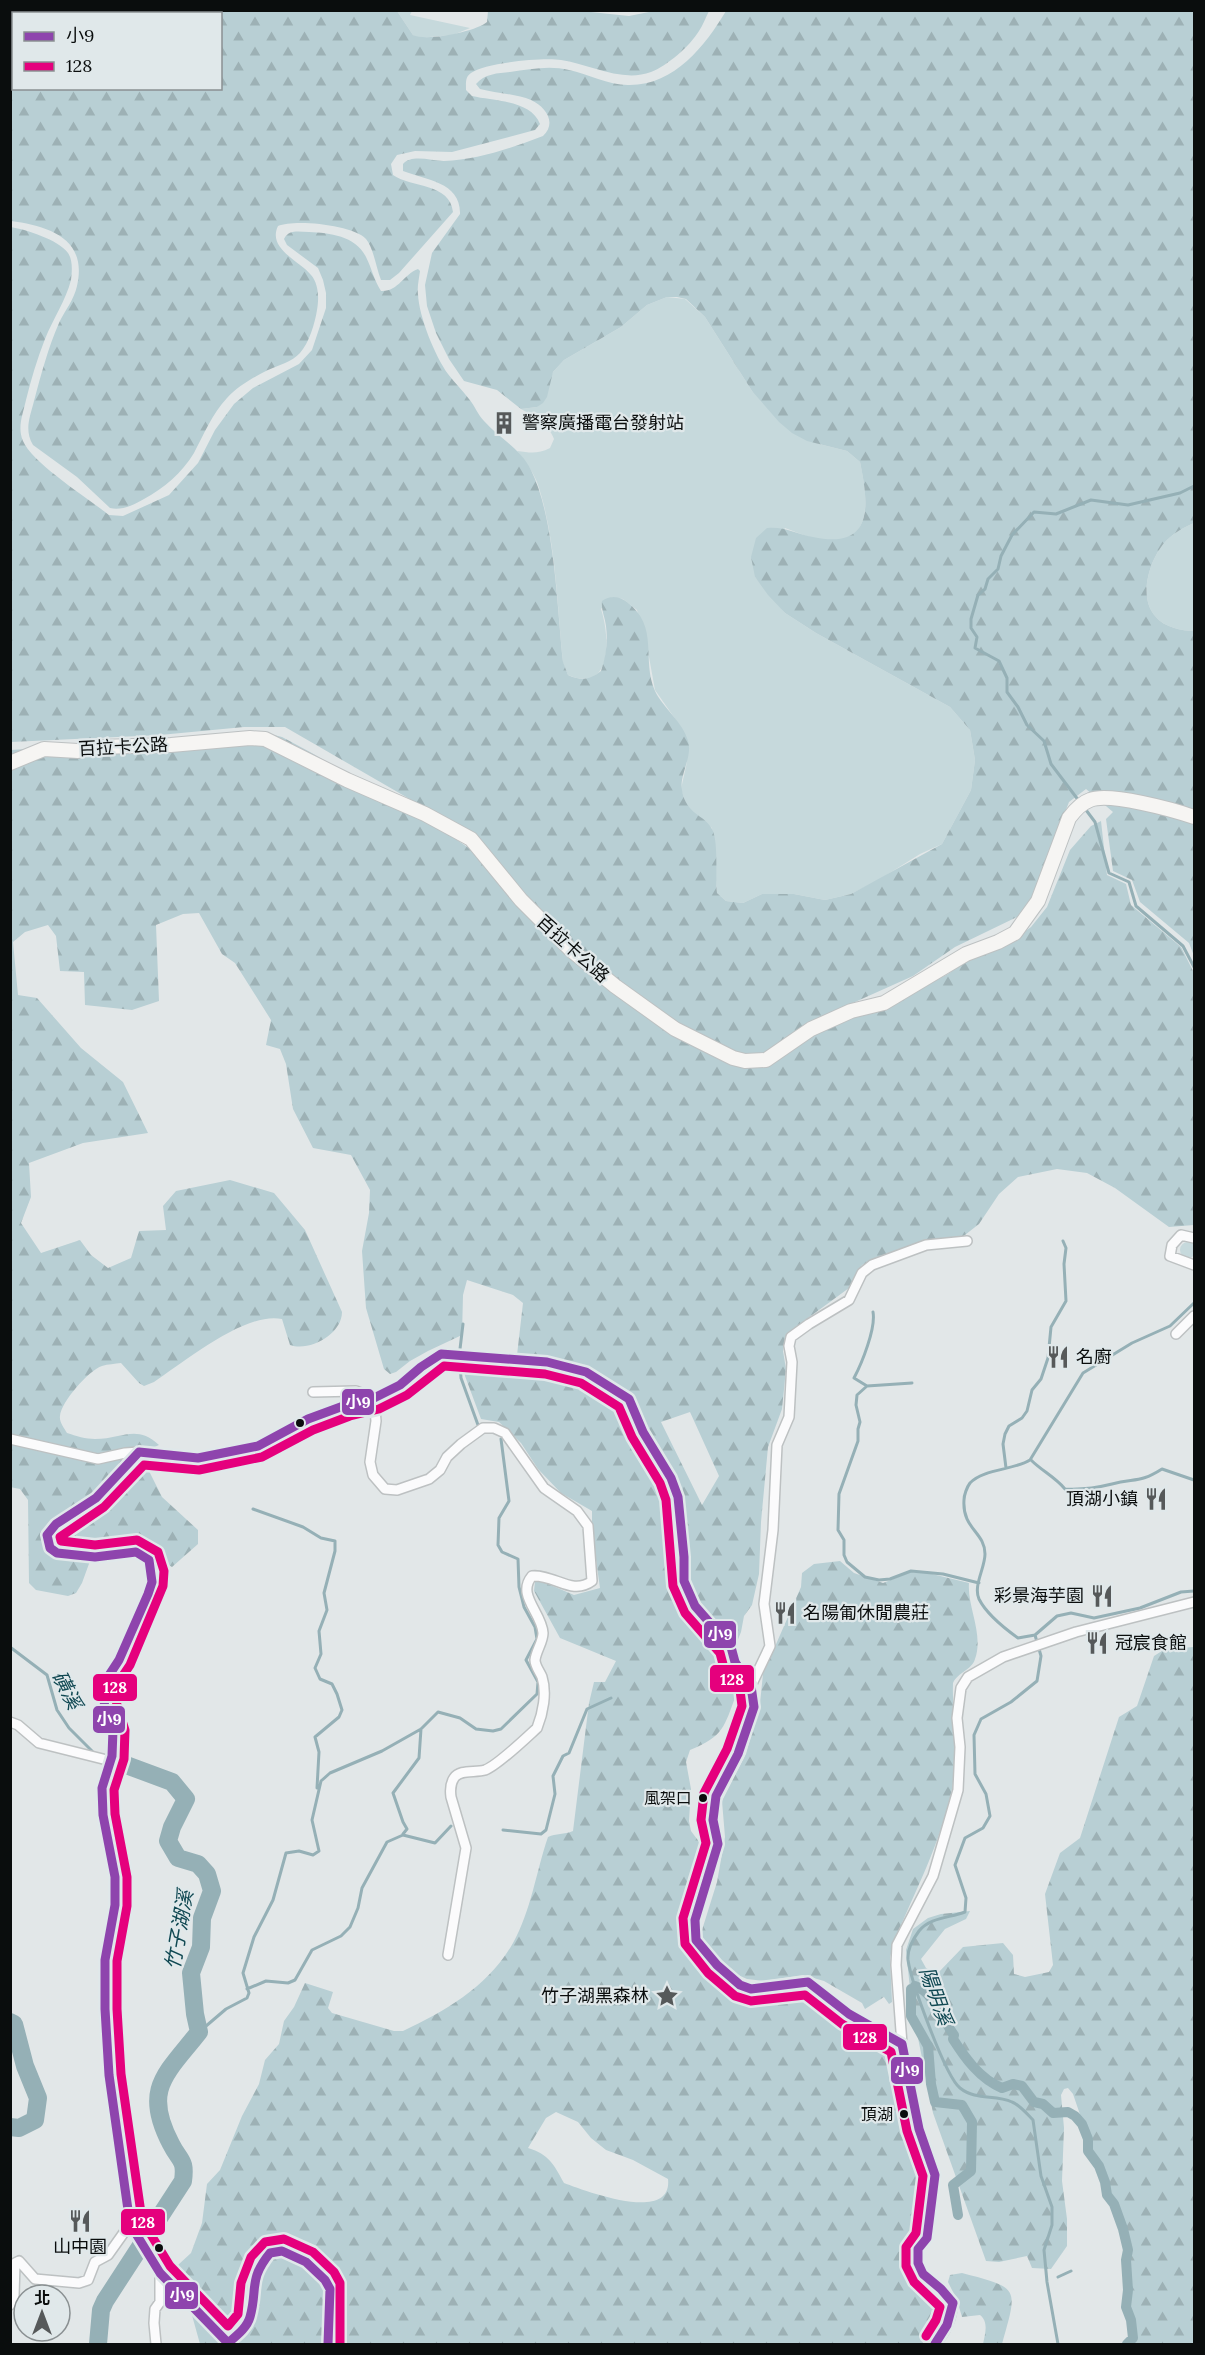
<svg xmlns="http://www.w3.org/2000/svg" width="1205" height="2355" font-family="Lora,'Noto Sans TC',serif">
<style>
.green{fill:#c6d9dc}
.forest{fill:url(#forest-firs);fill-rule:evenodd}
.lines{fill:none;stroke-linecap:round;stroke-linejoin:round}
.stream{stroke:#95b0b6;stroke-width:3}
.canal{stroke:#95b0b6;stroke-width:10}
.river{stroke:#95b0b6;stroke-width:18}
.street-casing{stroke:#bdc1c2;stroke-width:12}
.secondary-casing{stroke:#bdc1c2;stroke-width:16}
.street{stroke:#fbfbfc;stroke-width:9}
.secondary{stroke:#f6f5f3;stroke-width:14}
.bus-1-casing{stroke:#e0e8ea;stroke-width:14}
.bus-2-casing{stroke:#e0e8ea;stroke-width:14}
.bus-1{stroke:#8e44ad;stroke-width:9}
.bus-2{stroke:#e5007d;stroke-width:9}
.bus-dot{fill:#0a0d0d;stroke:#e0e8ea;stroke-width:2}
.labels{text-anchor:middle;stroke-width:4.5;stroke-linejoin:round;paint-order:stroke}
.bus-label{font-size:16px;fill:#0a0d0d;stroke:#e0e8ea;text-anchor:end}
.poi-label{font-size:18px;fill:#0a0d0d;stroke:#e0e8ea;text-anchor:start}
.street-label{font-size:18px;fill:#0a0d0d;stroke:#e0e8ea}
.water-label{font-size:20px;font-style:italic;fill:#104852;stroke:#e0e8ea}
.line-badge{stroke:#e0e8ea;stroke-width:2}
.badge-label{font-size:16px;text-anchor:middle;font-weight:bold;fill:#fff}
</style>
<defs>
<pattern id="forest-firs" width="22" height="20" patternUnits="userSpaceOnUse" patternTransform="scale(1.5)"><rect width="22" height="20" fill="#b8cfd4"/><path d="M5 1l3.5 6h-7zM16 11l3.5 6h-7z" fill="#9db1b5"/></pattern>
</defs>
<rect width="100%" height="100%" fill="#e2e7e8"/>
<!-- green -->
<path class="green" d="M397 11H412L410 15 470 28 453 35 418 38 413 35Z
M667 297 685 299 705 317 752 391 819 444 847 451 860 462C866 491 876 541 831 541 816 541 799 533 785 528L755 577 785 613 816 633 950 707 970 730 975 760 971 790 942 844 920 854 880 879 851 894 825 900 794 894H762L743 903 726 901 717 893 712 828 687 807 681 789 687 762 676 720 655 690 649 657 637 610 623 599 612 597 601 609C610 637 613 694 568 675L563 663C557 605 556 537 537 482 532 470 525 461 517 451 531 453 538 454 550 448L554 439C548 423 535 417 521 409L537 407 553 372 564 360 621 327 647 305Z
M1194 523V631C1182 631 1164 627 1156 617 1137 597 1150 557 1167 540 1175 532 1185 527 1194 523Z
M1180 1250a8 8 0 1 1 16 0a8 8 0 1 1-16 0Z"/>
<!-- forest -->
<path class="forest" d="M572 10 629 16 654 11H709C706 17 703 25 699 31 690 46 667 66 651 72 622 83 589 64 561 60 543 57 484 63 471 73 465 77 466 83 466 90L472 96C493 101 531 100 540 124L535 130 452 152 415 151 397 155 391 164 393 175C412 188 450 183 453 212L399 273 390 280H381C376 268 374 249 366 239 353 225 295 219 278 226 267 249 300 261 311 275 319 284 319 299 317 310 315 323 309 343 300 353 292 362 279 365 268 370 254 377 238 386 227 398 212 414 204 434 194 453 182 473 164 488 144 499 134 505 121 511 110 508L77 477 33 445C24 430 30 417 34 401 41 375 48 348 59 323 65 310 74 300 77 286 88 238 48 226 11 221V11H397L413 35C427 42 477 31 487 22L488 11ZM14 14H220V88H14Z
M726 11H1194V523C1185 527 1175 532 1167 540 1150 557 1137 597 1156 617 1164 627 1182 631 1194 631V956L1189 943 1140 902 1132 880 1113 871 1106 819 1113 812 1086 789 1069 802 1030 903 1017 917 955 947 913 976 826 1015 762 1054 737 1055 689 1031 620 985 565 937 490 855 420 805 285 727H244L160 735 11 742 10 227C25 229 59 240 68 253 73 260 72 272 71 280 66 300 53 319 45 339 37 359 31 380 26 400 23 414 17 427 23 441 32 463 89 499 109 515L123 516 169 495 198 463 215 430 234 404 253 388 299 364 312 350 326 308V293L323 280 318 268 287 245 284 239C289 229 299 232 309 232 330 233 356 236 366 257 372 269 374 280 381 291 398 292 404 274 418 269L420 271C419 279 417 287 418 294 419 317 435 356 448 374 455 383 462 390 469 399 475 406 478 415 484 421 499 438 521 449 531 470 555 519 557 607 563 662L568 675C581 681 590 680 601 671 606 657 608 641 606 626 605 617 601 610 602 601 610 595 619 596 627 602 660 627 641 659 655 691 663 708 683 722 688 741 693 757 679 775 682 790 686 815 704 814 712 829 719 842 715 877 717 893L726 901 743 903 762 894H794L825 900 851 894 942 844 971 790 975 760 970 730 950 707 816 633 785 613 768 595 755 577 751 557 756 538 767 528C784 526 797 534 813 537 874 550 869 505 860 462L847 451 807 441 792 433 779 422 752 391 705 317 686 299 677 297H667L647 305 621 327 564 360 553 372 547 397 543 403 537 407 521 409 497 390 464 381 449 359 436 333 427 306 425 285 432 253 460 214C461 182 426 180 403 171V164C412 154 431 161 444 161 478 160 511 148 543 136 557 123 546 107 531 100 517 94 495 93 480 89L476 84C484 74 498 73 510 72 530 69 550 65 569 70 588 74 608 85 628 85 674 86 705 46 726 11Z
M270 734 282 737 310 752 423 817 482 857 633 1005 757 1064 851 1015 900 1000 948 974 965 962 1005 946 1031 927 1047 907 1070 850 1091 826 1101 821 1107 875 1126 884 1131 905 1181 947 1194 973V1225L1169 1227 1115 1188 1087 1173 1057 1169 1018 1177 999 1194 979 1224 956 1242 903 1250 862 1265 849 1288 793 1329 785 1339 783 1351 786 1369 782 1409 768 1447 761 1522 759 1574 752 1605 744 1616 741 1632 726 1669 736 1695C724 1727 724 1736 690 1750L686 1762 691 1789 689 1821 691 1831 700 1843V1856L681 1904 682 1927 692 1951 709 1974 749 1996 786 1988H801L810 1990 845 2019 868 2031 897 2051 914 2132 930 2175 927 2201 919 2233 912 2245 910 2258 921 2281 931 2288 940 2308 939 2317 922 2344H200L178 2265 191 2253 202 2223 207 2184 220 2170 242 2116 259 2084 265 2060 279 2044 284 2021 294 2007 305 1983 333 1992 328 2008 332 2013 394 2031H403C446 2011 489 1986 513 1943 531 1911 536 1872 548 1837 556 1833 564 1835 573 1831L589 1703 594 1682H605L616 1661 560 1638 534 1591 535 1582 541 1581 574 1595 600 1588 592 1531V1511L561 1493 538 1469 521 1443 499 1422 481 1419 465 1376 463 1364 466 1361 502 1365 517 1355 523 1303 513 1295 467 1280 463 1295 462 1335 428 1351 410 1361 396 1372 390 1374 384 1369 366 1308 362 1251 369 1213 370 1190 351 1155 313 1148 293 1109 286 1064 280 1049 266 1045 271 1020 235 963 222 954 199 913 183 914 156 925 159 1001 132 1010 85 1005 84 972 60 971 56 936 48 925 25 932 13 942 18 995 37 998 81 1048 123 1082 148 1133 83 1143 29 1163 31 1197 21 1223 41 1253 80 1240 91 1255 108 1268 131 1258 139 1231 166 1230 163 1206 176 1191 230 1180 274 1193 305 1230 342 1312C342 1334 310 1352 290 1345L282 1319C246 1311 184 1362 154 1382L144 1386 139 1383 121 1363C115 1364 108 1364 102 1366 89 1370 61 1402 60 1416 59 1422 64 1428 67 1433 76 1436 86 1439 95 1439 123 1439 136 1424 159 1445L150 1449 145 1463 162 1497 198 1530V1544L172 1567C148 1552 121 1530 94 1550L82 1583 76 1593 68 1596 36 1590 29 1583 28 1500 20 1489 10 1487V750ZM690 1412 719 1476 702 1505 661 1422ZM556 2112 578 2122 591 2138 606 2150 633 2160 668 2179C673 2225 583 2190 564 2183 554 2165 549 2154 528 2148L546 2118Z
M840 1561 854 1573 883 1583 911 1572 928 1573 969 1583C967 1607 984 1634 975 1659 972 1670 958 1672 953 1683 952 1717 958 1755 952 1789 941 1843 914 1893 893 1944L890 1958 892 2002 889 2004 884 1997 865 2009 862 2003 824 1981 803 1975 764 1981 747 1979 738 1975 703 1943 702 1930 717 1882 725 1837 722 1801 746 1754 760 1703 763 1674 801 1587 802 1573 814 1564Z
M1194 1647V2344H1130L1132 2335 1123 2230 1113 2206 1110 2187 1090 2144 1073 2094 1068 2088 1064 2089 1061 2095 1064 2128 1062 2181 1067 2219V2246L1051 2269 1032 2268 1027 2256 999 2262 986 2261 933 2113 912 2008 906 1950 913 1929 928 1918 941 1914 970 1911 966 1919 945 1929 921 1959 926 1968 937 1974 963 1947 1003 1943 1013 1955 1014 1974 1025 1977 1049 1972 1053 1965 1045 1894 1060 1853 1080 1838 1119 1717 1137 1706 1154 1656 1165 1649Z
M962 2273C1020 2288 1018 2287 1002 2344H983C985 2334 989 2322 980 2315L962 2317 957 2300 948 2282 950 2275Z"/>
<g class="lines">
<!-- stream -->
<path class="stream" d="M1079 801 1051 764 1044 741 1027 725 1018 707 1007 692V678L999 661 975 648 977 637 971 628V619L978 595 985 589 988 579 998 569 1001 556 1012 535 1034 512 1056 514 1091 500 1128 505 1180 493 1194 486
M1083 806 1095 822 1109 873 1129 882 1136 906 1183 946 1194 967
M873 1312C876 1328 862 1363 854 1378L867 1386 857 1395 856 1405 860 1422 858 1429V1441L839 1494 838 1530 844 1540V1555L847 1562 865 1577 879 1580 890 1579 911 1571 943 1574 979 1583
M460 1349 463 1324
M460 1364 461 1378 478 1425
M867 1386 912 1383
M1031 1460C1042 1471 1055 1477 1065 1489 1082 1490 1096 1488 1112 1484 1135 1478 1140 1483 1162 1469L1194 1480
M1006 1468 1003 1444 1005 1434 1009 1426 1022 1418 1027 1411 1032 1390 1041 1379 1048 1358 1051 1327 1066 1301 1064 1264 1066 1248 1063 1241
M253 1509 303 1527 321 1538 335 1541V1551L324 1593 327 1610 319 1631 321 1654 315 1668 320 1679 332 1684 337 1694 342 1710 339 1717 315 1737 319 1752 317 1788
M1035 1635 1018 1638C1004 1628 987 1615 979 1599 973 1586 985 1568 985 1554 985 1532 962 1529 964 1500 964 1495 967 1487 970 1483 983 1469 1014 1470 1030 1460L1083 1373 1132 1343 1170 1326 1194 1303
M10 1647 47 1675 57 1710 69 1728 92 1751
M503 1830 541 1834 546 1830 555 1794 553 1776 563 1756 569 1753 587 1709 611 1698
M403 1834 407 1829 403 1822 393 1793 419 1758 421 1729
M247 1989 266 1981 288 1983 295 1980 312 1950 341 1936 350 1927 358 1908 362 1888 387 1842 403 1835 435 1843 451 1826
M199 2032 226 2009 247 1998 249 1993 243 1973 254 1937 273 1900 286 1853 299 1851 313 1855 319 1851 312 1820 321 1781 330 1773 382 1751 421 1729 438 1712 460 1718 476 1729 493 1731 501 1729 537 1694 538 1682 526 1660 537 1639 535 1627 524 1607 519 1587 518 1559 502 1552 498 1545 499 1518 509 1501 501 1439
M1058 2277 1071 2271
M1058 2344 1047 2282 1044 2250 1052 2225V2207L1041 2176 1033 2120C1027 2114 1020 2105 1012 2102 995 2094 976 2101 960 2088 945 2076 911 1981 908 1960 907 1950 913 1939 919 1931 930 1917 950 1918 965 1912L966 1898 955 1865 965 1838 983 1828 990 1816 986 1794 975 1774 974 1735 981 1719 1011 1702 1037 1681 1041 1656 1035 1635 1057 1616 1071 1613 1094 1618 1140 1608 1181 1592 1194 1591"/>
<!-- canal -->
<path class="canal" d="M915 1986C934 1992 943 2021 954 2035L953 2039C965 2058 980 2079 1002 2088L1013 2084 1022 2086 1034 2102 1043 2104 1053 2113 1068 2112 1075 2116 1082 2124 1088 2139V2151L1099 2166 1105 2182 1107 2195 1114 2204 1123 2229 1128 2250 1126 2260 1128 2290 1126 2307 1131 2320 1133 2338 1127 2344
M911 1989V2016L928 2046 931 2084 935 2102 962 2105 972 2122 971 2171 953 2185 958 2215"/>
<!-- river -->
<path class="river" d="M10 2022 14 2024 25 2066 38 2098 35 2120 19 2128 10 2127
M98 2344 101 2310 105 2301 183 2181C186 2159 180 2162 171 2144 142 2089 166 2074 199 2032L195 2014 191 1973 201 1947 202 1918 212 1891 207 1874 198 1864 178 1858 168 1841 172 1827 186 1799 172 1782 118 1762"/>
<!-- street casing -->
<g class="street-casing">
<path id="street" d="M1194 1238 1181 1235 1172 1245 1170 1256 1194 1265
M1176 1334 1194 1316
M313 1392 356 1391 374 1398
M374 1398 376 1421 370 1462 373 1475 385 1489 397 1490 429 1479 440 1470 447 1457 461 1444 483 1428H494L505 1433 544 1488 577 1511 588 1526 592 1581C572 1596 554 1574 532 1576 516 1595 542 1613 543 1633 543 1642 536 1651 535 1660 535 1666 540 1672 542 1677 547 1693 543 1713 537 1728 526 1738 497 1766 485 1770 475 1773 460 1769 454 1778 450 1784 450 1790 451 1797L466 1848 448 1955
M10 1439 98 1459 125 1453 139 1452 198 1458 258 1446 308 1419 346 1405 374 1398 400 1385 421 1367 441 1354 547 1362 586 1372 629 1399 643 1432 671 1478 678 1497 684 1557V1581L695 1606 731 1647 735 1662 751 1686 754 1707 738 1754 716 1796 713 1820 718 1844 695 1920 696 1940 717 1965 740 1985 751 1989 808 1982 849 2014 902 2044
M139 1452C125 1467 111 1485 96 1498 82 1510 55 1519 47 1535L50 1548 57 1553 95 1557 136 1552 149 1560 152 1572V1582L148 1594 119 1660 102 1686 105 1708 113 1730 112 1756 102 1788 103 1815 115 1877V1905L105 1960V2009L109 2075 130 2224 160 2273 228 2343 245 2327 250 2318 253 2285 261 2264 270 2253 282 2251 306 2262 325 2280 330 2289 328 2344
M751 1686 770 1646 764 1604 773 1530 777 1445 789 1417 792 1362 789 1346 791 1337 809 1324 849 1300 862 1273 872 1265 926 1245 967 1241
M10 1722 18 1725 39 1743 111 1761
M10 2305 14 2296 15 2263 19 2261 35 2279 79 2283 88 2280 95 2262 108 2255 130 2224
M156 2344 154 2323 155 2309 160 2302V2273
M935 2344C946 2331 951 2320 953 2303L941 2289 923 2274 918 2263V2249L927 2238 935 2175 919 2129 902 2044 896 1965 897 1945 933 1876 958 1790 960 1747 957 1718 961 1688 968 1677 1003 1657 1076 1632 1194 1602"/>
</g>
<!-- secondary casing -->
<g class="secondary-casing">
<path id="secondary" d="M10 763 44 749 78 751 97 747 171 745 250 738 265 739 347 780 425 814 471 839 521 900 571 950 615 986 675 1029 733 1058 745 1061 766 1060 811 1029 851 1011 884 1003 966 954 998 942 1015 933 1038 901 1069 818C1075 810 1081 803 1090 800 1109 792 1174 810 1194 817"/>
</g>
<!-- street -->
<use href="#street" class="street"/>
<!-- secondary -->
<use href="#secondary" class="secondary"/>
<!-- bus-1 casing -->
<g class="bus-1-casing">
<path id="bus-1" d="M328 2344 330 2289 325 2280 306 2262 282 2251 270 2253C248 2280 258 2289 250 2317 247 2328 236 2336 228 2343L160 2273 130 2224 109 2075 105 2009V1960L115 1905V1877L103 1815 102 1788 112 1756 113 1730 105 1708 102 1686 119 1660 148 1594 152 1582 149 1560 136 1552 95 1557 57 1553 50 1548 47 1535 56 1524 96 1498 139 1452 198 1458 258 1446 308 1419 346 1405 374 1398 400 1385 421 1367 441 1354 547 1362 586 1372 629 1399 643 1432 671 1478 678 1497 684 1557V1581L695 1606 731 1647 735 1662 751 1686 754 1707 738 1754 716 1796 713 1820 718 1844 695 1920 696 1940 717 1965 740 1985 751 1989 808 1982 849 2014 902 2044 919 2129 935 2175 927 2238 918 2249V2263L923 2274 941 2289 953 2303 947 2325 935 2344"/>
</g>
<!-- bus-2 casing -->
<g class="bus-2-casing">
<path id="bus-2" d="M340 2344V2283L334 2272 313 2252 284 2239 265 2242 251 2257 241 2283 238 2314 228 2326 170 2266 142 2220 121 2074 117 2009V1961L127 1906V1877L115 1814 114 1790 124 1759 125 1730 117 1705 114 1689 130 1665 163 1586 164 1571 158 1552 137 1540 95 1545 61 1541 60 1537 104 1507 144 1465 199 1470 262 1457 313 1430 350 1416 379 1409 407 1395 444 1366 545 1374 581 1383 619 1407 632 1437 660 1483 666 1500 673 1586 685 1613 720 1653 724 1668 740 1690 742 1706 727 1749 704 1793 701 1820 706 1843 683 1918 685 1944 708 1973 735 1996 751 2001 805 1995 842 2024 891 2052 907 2131 923 2176 916 2233 906 2247V2266L914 2282 940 2307 936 2320 926 2336"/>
</g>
<!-- bus-1 -->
<use href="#bus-1" class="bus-1"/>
<!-- bus-2 -->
<use href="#bus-2" class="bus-2"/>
</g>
<!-- icons -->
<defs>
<g id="building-bare" transform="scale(1.8)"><path d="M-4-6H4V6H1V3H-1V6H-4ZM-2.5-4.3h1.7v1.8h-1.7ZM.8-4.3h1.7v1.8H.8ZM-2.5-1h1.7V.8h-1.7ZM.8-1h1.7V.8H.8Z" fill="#56595a" stroke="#e0e8ea" stroke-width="2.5" paint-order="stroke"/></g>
<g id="restaurant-bare" transform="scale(1.8)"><path d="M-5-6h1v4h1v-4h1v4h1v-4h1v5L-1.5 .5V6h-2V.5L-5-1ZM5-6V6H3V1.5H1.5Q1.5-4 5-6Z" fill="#56595a" stroke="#e0e8ea" stroke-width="2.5" paint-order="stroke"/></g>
<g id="sight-bare" transform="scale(1.8)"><path d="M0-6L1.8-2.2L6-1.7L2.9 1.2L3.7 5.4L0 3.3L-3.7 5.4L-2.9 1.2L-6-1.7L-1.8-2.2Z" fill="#56595a" stroke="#e0e8ea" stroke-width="2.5" paint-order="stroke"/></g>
</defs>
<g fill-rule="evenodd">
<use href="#building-bare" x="504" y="423"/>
<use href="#restaurant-bare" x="1058" y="1357"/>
<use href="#restaurant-bare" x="1156" y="1499"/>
<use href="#restaurant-bare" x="1102" y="1596"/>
<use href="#restaurant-bare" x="785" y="1613"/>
<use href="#restaurant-bare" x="1097" y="1643"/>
<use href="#sight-bare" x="667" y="1996"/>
<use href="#restaurant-bare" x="80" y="2221"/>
</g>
<!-- markers -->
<g class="bus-dot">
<circle cx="300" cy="1423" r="5"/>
<circle cx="703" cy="1798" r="5"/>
<circle cx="904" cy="2114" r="5"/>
<circle cx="159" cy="2248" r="5"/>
</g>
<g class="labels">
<!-- bus labels -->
<g class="bus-label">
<text x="692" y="1804">風架口</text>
<text x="893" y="2120">頂湖</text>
</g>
<!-- poi labels -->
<g class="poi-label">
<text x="522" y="429">警察廣播電台發射站</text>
<text x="1076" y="1363">名廚</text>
<text x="1138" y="1505" text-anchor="end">頂湖小鎮</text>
<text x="1084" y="1602" text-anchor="end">彩景海芋園</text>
<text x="803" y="1619">名陽匍休閒農莊</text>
<text x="1115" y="1649">冠宸食館</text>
<text x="649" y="2002" text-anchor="end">竹子湖黑森林</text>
<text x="80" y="2253" text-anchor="middle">山中園</text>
</g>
<!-- street labels -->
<g class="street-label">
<text transform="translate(123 747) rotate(-3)" y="6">百拉卡公路</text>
<text transform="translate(573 949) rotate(42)" y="6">百拉卡公路</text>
</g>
<!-- water labels -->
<g class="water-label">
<text transform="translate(67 1690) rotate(63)" y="7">磺溪</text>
<text transform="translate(179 1930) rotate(-80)" y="7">竹子湖溪</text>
<text transform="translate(936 1996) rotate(71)" y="7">陽明溪</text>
</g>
</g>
<g class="line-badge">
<rect x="341" y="1388" width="34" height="28" rx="6" fill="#8e44ad"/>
<rect x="703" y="1620" width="34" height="29" rx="6" fill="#8e44ad"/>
<rect x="709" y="1664" width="46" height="29" rx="6" fill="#e5007d"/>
<rect x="92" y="1673" width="46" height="29" rx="6" fill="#e5007d"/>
<rect x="92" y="1705" width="34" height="29" rx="6" fill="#8e44ad"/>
<rect x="842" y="2023" width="46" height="28" rx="6" fill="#e5007d"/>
<rect x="890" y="2056" width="34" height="29" rx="6" fill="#8e44ad"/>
<rect x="120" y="2208" width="46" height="28" rx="6" fill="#e5007d"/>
<rect x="164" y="2281" width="35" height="29" rx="6" fill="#8e44ad"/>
</g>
<g class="badge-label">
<text x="358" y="1408">小9</text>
<text x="720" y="1640">小9</text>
<text x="732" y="1685">128</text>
<text x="115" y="1693">128</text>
<text x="109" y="1725">小9</text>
<text x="865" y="2043">128</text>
<text x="907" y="2076">小9</text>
<text x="143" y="2228">128</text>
<text x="182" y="2301">小9</text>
</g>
<!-- border -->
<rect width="1205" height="2355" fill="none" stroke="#0a0d0d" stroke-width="24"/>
<!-- legend -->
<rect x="12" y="12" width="210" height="78" fill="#e0e8ea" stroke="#8a9092" stroke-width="1.5"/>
<rect x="24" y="32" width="30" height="9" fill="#8e44ad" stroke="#8a9092" stroke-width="1.5"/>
<text x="66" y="42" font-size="18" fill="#0a0d0d">小9</text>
<rect x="24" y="62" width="30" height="9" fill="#e5007d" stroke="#8a9092" stroke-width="1.5"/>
<text x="66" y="72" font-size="18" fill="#0a0d0d">128</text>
<!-- north arrow -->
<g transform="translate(42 2313)"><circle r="28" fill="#e0e8ea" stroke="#8a9092" stroke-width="1.5"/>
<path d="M0-4.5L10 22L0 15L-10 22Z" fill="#56595a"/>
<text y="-9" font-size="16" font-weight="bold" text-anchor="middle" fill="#0a0d0d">北</text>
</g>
</svg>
